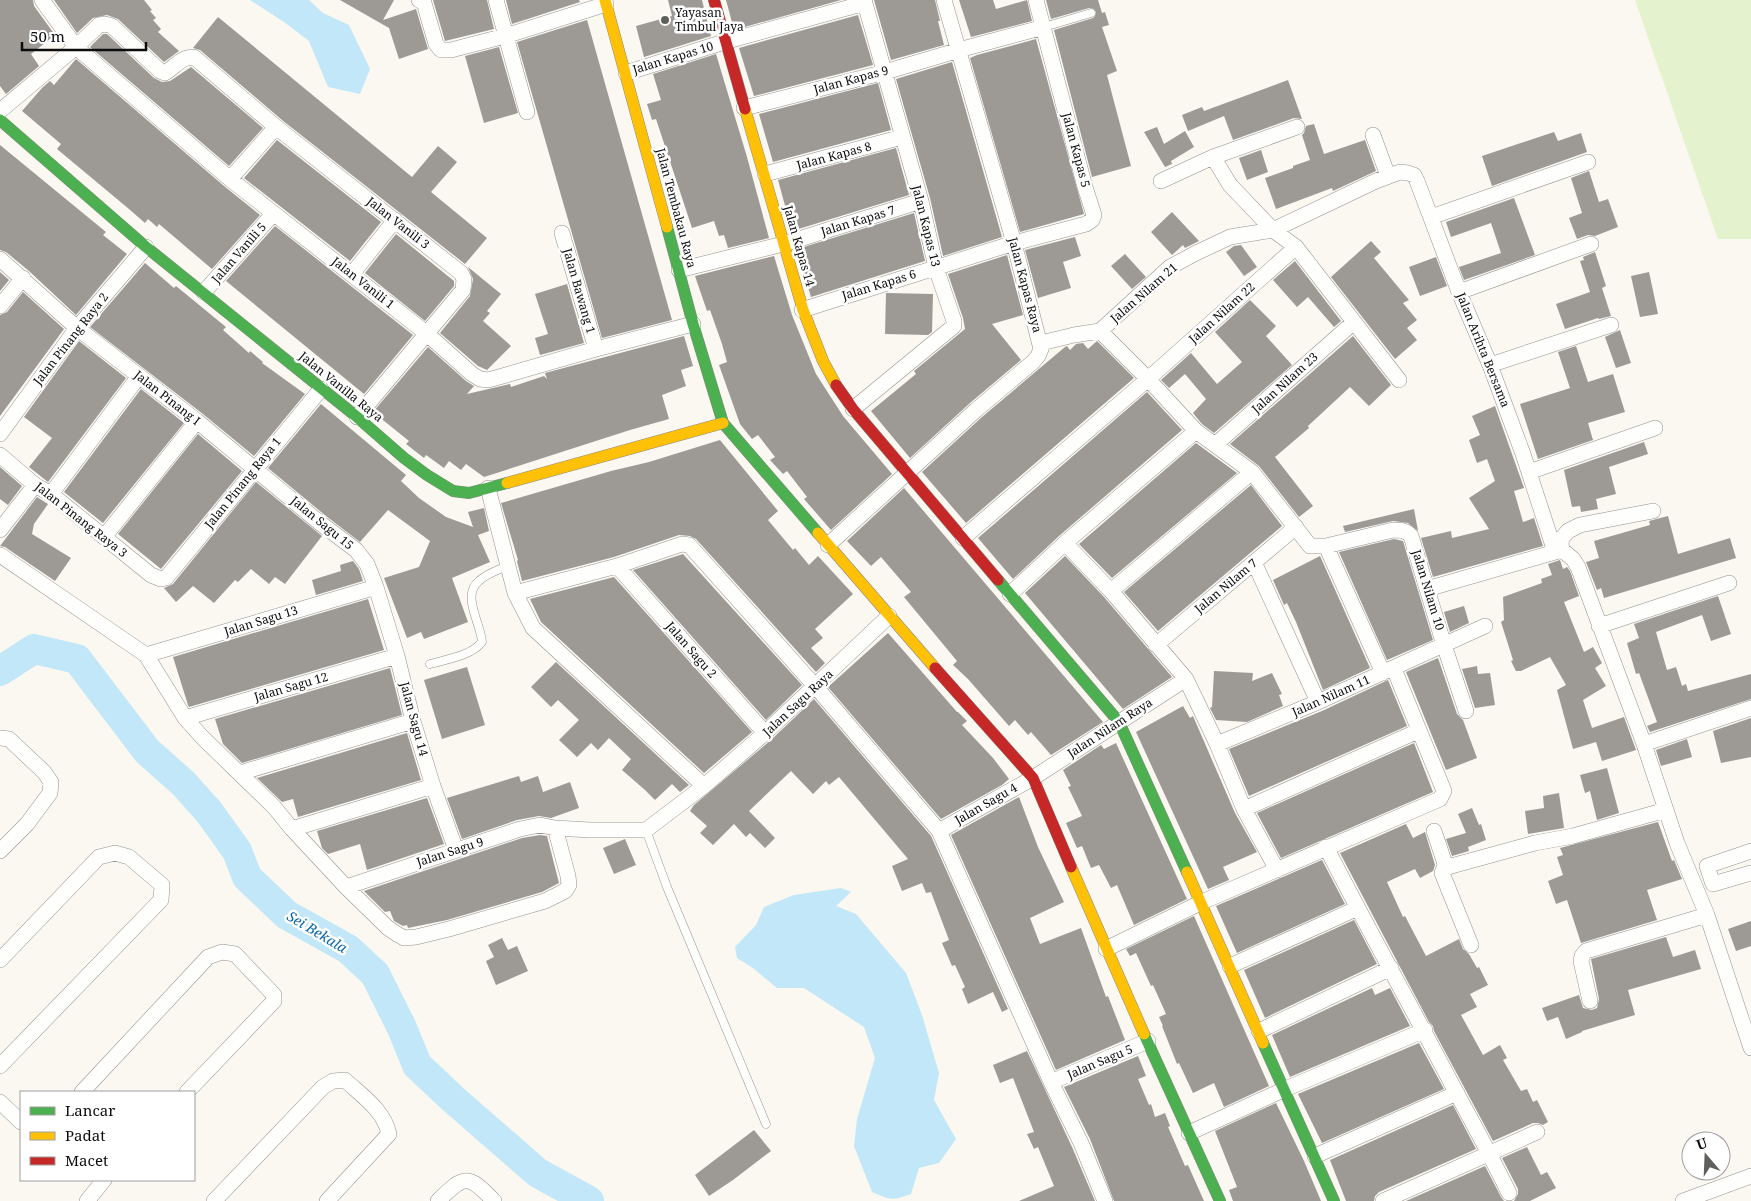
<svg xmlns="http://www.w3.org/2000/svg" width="1751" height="1201" font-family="'Noto Serif',serif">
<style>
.green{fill:#e4f2cd}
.water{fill:#c2e7f8}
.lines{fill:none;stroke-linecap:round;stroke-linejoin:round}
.river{stroke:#c2e7f8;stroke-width:30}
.building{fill:#9d9a96}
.lane-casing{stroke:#93928f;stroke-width:9}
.street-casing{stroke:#93928f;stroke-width:16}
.fast-casing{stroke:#8a8985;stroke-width:12}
.slow-casing{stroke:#8a8985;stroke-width:12}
.jam-casing{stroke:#8a8985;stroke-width:12}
.lane{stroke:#fefefd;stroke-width:8}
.street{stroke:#fefefd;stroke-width:15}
.fast{stroke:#4caf50;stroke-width:11}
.slow{stroke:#ffc107;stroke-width:11}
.jam{stroke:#c62828;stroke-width:11}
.poi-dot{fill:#5f5f5c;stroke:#fff;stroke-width:2}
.labels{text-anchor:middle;stroke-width:5;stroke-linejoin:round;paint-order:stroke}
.poi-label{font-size:12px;fill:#0c0c0c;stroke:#fff;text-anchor:start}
.street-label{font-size:12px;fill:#0c0c0c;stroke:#fff}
.water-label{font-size:14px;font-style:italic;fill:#0a68a9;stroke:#fff}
</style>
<rect width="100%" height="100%" fill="#faf8f0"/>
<!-- green -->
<path class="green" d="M1635 0H1751V239H1718Z"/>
<!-- water -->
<path class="water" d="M250 0H309L323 13 349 25 370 69 360 94 328 87 309 41 284 22Z
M841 888 851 892 836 906 856 914 906 973 922 1015 939 1073 934 1100 956 1139 939 1163 919 1168 911 1194C892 1201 891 1200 872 1192L854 1146 857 1119 875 1058 864 1027 804 988H777L753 968 737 958 735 947 756 925 764 907 794 895Z"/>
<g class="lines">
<!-- river -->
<path class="river" d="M0 671 34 649 77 659 147 751 183 783 209 812 237 851 247 877 287 915 348 949 375 974 402 1028 417 1065 453 1099 538 1173 589 1201"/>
</g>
<!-- building -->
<path class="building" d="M0 0H33L34 6 55 35 31 54 39 66 6 94 0 86Z
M54 0H144L152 10 150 11 156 18 153 20 161 29 158 32 179 51 164 62 118 19 107 15 93 18 77 33Z
M340 0H394L383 20 416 9 428 49 399 59 389 28Z
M433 0H487L494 29 445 41Z
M506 0H579L580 2 512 24Z
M668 0H702L711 36 644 57 636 26 672 16Z
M726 0H841L734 30Z
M874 0H935L940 21H938L944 45 891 60Z
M959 0H993L996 9 1027 0 1032 21 971 37Z
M1046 0H1098L1102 13 1105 12 1109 25 1102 27 1117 71 1107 75 1131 166 1092 177 1054 30 1093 18 1095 16 1096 12 1094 9 1089 8 1051 19Z
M858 15 873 65 754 96 739 48Z
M218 17 412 177 438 146 457 162 431 192 487 238 465 264 282 120 200 50 193 48Z
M587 20 672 320 602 338 517 42Z
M103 34H107L154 78 162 82 170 81 191 67 263 128 229 166 90 47Z
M1036 39 1084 214 1020 232 970 58 977 55Z
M499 47 518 113 484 123 465 56Z
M716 54 747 157 769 238 728 248 724 235 719 236 714 221 692 228 656 119 652 120 647 104 661 100 653 74Z
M76 59 224 186 260 215 212 269 159 224 157 227 148 219 145 223 129 209 57 149 61 144 22 111 42 88 50 81 54 85Z
M952 62 1002 237 943 256 930 198 896 79Z
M1288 80 1302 119 1294 118 1233 140 1224 116 1188 131 1182 115 1202 107 1204 111Z
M878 83 891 130 773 162 759 114Z
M1314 124 1324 154 1365 140 1376 171 1333 191 1332 188 1276 209 1265 178 1293 168V166L1310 160 1302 135 1304 133 1306 126Z
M1157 127 1164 144 1185 131 1194 147 1171 161 1172 164 1165 167 1144 132Z
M1554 132 1558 141 1581 133 1587 152 1492 186 1482 156Z
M277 140 381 222 350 261 244 178Z
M0 145 106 232 103 235 127 254 76 315 29 271 6 252 0 250Z
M896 148 909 195 792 231 778 180Z
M1261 150 1268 172 1247 180 1239 158Z
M1589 171 1599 202 1608 199 1618 227 1595 236 1588 235 1577 239 1569 218 1582 213 1571 178Z
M1514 198 1535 255 1464 280 1459 267 1501 253 1491 223 1451 237 1446 222Z
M1172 212 1199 241 1185 248 1183 245 1172 255 1151 232Z
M914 213 925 261 811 297 797 249Z
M275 226 413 335 364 394 226 281Z
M396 234 454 281V286L425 321 365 273Z
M1075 237 1081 256 1063 262 1071 288 1038 298 1025 250Z
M1371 241 1381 252 1374 258 1409 300 1403 303 1417 320 1407 328 1417 340 1395 359 1331 277Z
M1241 245 1257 267 1244 276 1226 252 1234 246Z
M1595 252 1606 286 1602 288 1611 316 1599 319 1598 318 1565 329 1556 304 1590 292 1580 261 1584 260 1583 257Z
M1125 254 1146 277 1132 289 1111 266Z
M1007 255 1023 315 992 324 1021 360 970 403 910 458 871 411 916 374 914 371 965 329 963 318 948 274Z
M774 256 792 315 816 374 843 416 892 474 831 530 804 499 807 497 787 471 783 474 770 460 775 457 758 435 752 439 740 424 719 365 727 362 722 344 710 310 707 311 695 276Z
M1436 257 1447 286 1420 296 1409 267Z
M1295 261 1341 321 1334 327 1308 297 1297 307 1273 280Z
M145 263 174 288 176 286 226 327 223 330 249 353 250 351 263 362 262 363 305 394 254 456 203 414 90 327Z
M468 267 501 294 487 311 490 313 483 321 511 346 487 370 478 366 440 333 470 296 473 279Z
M0 272 9 280 0 291Z
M1649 272 1658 314 1640 317 1631 276Z
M567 284 584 343 540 355 535 338 548 334 535 294Z
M23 292 64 329 0 416V315L7 312Z
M886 293 933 294 932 332 928 335 885 334Z
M1250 300 1276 326 1266 336 1292 365 1214 433 1202 424 1193 413 1206 399 1185 374 1169 388 1161 380 1191 353 1217 384 1242 362 1215 332Z
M1620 330 1631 363 1616 368 1605 337Z
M684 336 693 366 681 370 686 386 662 395 669 419 630 430 484 477 466 464 461 470 449 461 444 468 426 455 424 458 406 444 409 441 373 412 428 347 466 381 474 386 467 394 510 384 511 387 544 376 547 379 545 373Z
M1353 336 1391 385 1369 406 1350 387 1308 426 1309 428 1275 457 1313 506 1299 517 1259 466 1230 444Z
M79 341 126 378 48 482 29 467 52 438 24 417Z
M1097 341 1134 378 966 523 922 472 982 417 1065 347 1067 346 1070 350 1076 344 1083 343 1088 349Z
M1576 346 1588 382 1613 374 1625 412 1588 423 1593 440 1538 459 1520 404 1570 388 1558 352Z
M141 389 184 423 103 523 64 492Z
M1147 392 1182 430 1059 536 1013 579 978 538Z
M321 404 406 475 401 481 419 498 446 517 473 527 468 512 484 508 489 531 478 535 490 562 452 578 468 622 424 639 421 632 407 638 384 578 419 567 430 541 388 510 360 542 326 516 268 468Z
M1495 406 1524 488 1514 491 1523 522 1534 518 1543 546 1433 577 1421 538 1451 531 1452 538 1489 529 1469 498 1495 481 1487 459 1477 463 1469 440 1480 435 1472 416Z
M198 434 242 471 161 569 118 534Z
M720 440 778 511 768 520 793 550 795 548 809 565 818 556 853 594 815 629 823 638 811 648 825 663 816 672 696 539 690 536 679 535 614 557 522 581 517 561 518 560 501 503 611 471 649 462Z
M1644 442 1648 454 1609 467 1616 494 1596 499 1598 509 1581 512 1580 506 1572 507 1564 470Z
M1196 443 1237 473 1112 578 1079 544Z
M0 467 22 486 8 505 0 499Z
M256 482 322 536 285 584 275 577 269 584 251 569 238 582 235 580 214 603 193 586 176 602 164 588 173 584Z
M1251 485 1282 526 1158 631 1124 592Z
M904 488 1103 722 1051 755 1031 732 1028 735 1015 720 1009 726 968 679 953 665 957 661 904 597 911 592 881 557 871 566 847 541Z
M37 497 48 504 34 524 32 534 71 558 55 581 5 547 0 546Z
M1414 509 1418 531 1408 523 1393 521 1345 532 1343 526Z
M1668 516 1678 554 1730 538 1736 558 1604 598 1601 588 1597 590 1586 562 1599 558 1594 541 1650 525 1649 521Z
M1394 539 1403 541 1433 640 1387 660 1339 552Z
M683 554 802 685 766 720 633 570Z
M1065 556 1104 597 1172 677 1123 709 1025 593Z
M1320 556 1370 668 1323 690 1296 622 1287 603 1284 605 1273 580Z
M1560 560 1563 569 1567 567 1570 571 1579 596 1564 602 1584 652 1593 647 1602 663 1595 668 1606 686 1583 700 1592 728 1624 717 1636 750 1602 761 1596 742 1573 749 1557 690 1566 685 1550 657 1521 671H1516L1511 661 1513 660 1501 622 1504 620 1503 597 1542 583 1541 579 1552 575 1548 564Z
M353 561 359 569 363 581 316 595 312 580 341 571 340 565Z
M614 577 752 732 704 773 541 622 530 599Z
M1718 596 1731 634 1711 641 1702 615 1656 632 1667 670 1676 667 1682 686 1686 684 1688 691 1751 674V699L1650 732 1647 726 1657 722 1639 673 1636 674 1627 643 1639 638 1634 624Z
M368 599 384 650 189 707 188 705 173 657Z
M1464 606 1469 623 1450 632 1444 612Z
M888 633 957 712H958L967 721 962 725 993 758 1009 779 1002 785 941 819 828 687Z
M1438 658 1457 714 1463 720 1477 758 1446 770 1406 672Z
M556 662 689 785 680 792 672 784 655 800 645 790 622 770 631 759 609 738 598 750 591 743 577 757 559 740 579 720 558 700 551 707 531 687Z
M1477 666 1478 674 1490 673 1495 705 1475 708 1462 669Z
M467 667 485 725 442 739 424 680Z
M390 668 402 715 242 763 223 744 215 719Z
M1214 671 1253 673 1252 681 1272 673 1282 694 1279 695 1283 706 1247 722 1216 720 1210 708 1212 707Z
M1388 680 1407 726 1249 796 1229 749 1322 711Z
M814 699 931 836 1008 1009 1002 1012 993 992 968 1004 962 989 965 987 955 965 952 966 942 943 949 940 931 892 926 893 922 883 902 891 892 866 908 859 839 777 829 785 826 781 813 794 791 771 749 811 775 838 765 848 750 833 746 837 734 824 713 845 700 833 707 826 690 811 694 805 771 740Z
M1183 706 1190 718 1193 716 1235 813 1257 852 1223 867 1229 880 1208 889 1136 732Z
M1751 718V757L1721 763 1713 731Z
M407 733 421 780 298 817 293 799 282 802 257 778Z
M1687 739 1692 757 1661 766 1656 750Z
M1116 743 1187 899 1134 925 1117 885 1111 888 1099 865 1091 868 1082 846 1077 848 1066 823 1082 816 1068 787 1071 786 1063 770 1101 745 1104 749Z
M1414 743 1433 792 1281 858 1257 813Z
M1607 768 1619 813 1597 820 1590 791 1585 793 1580 775Z
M519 776 521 782 538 776 543 792 570 782 579 808 551 818 539 816 517 820 462 839 447 798Z
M1559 793 1564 828 1528 834 1525 811 1544 808 1543 796Z
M1019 797 1038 847 1064 902 1030 918 1040 944 1081 928 1106 997 1108 996 1125 1040 1056 1070 951 835Z
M427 798 444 844 367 870 360 844 328 854 322 848 317 831Z
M1472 808 1479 825 1481 824 1486 840 1468 847 1469 851 1452 856 1446 839 1466 833 1458 814Z
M1658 822 1672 861 1674 860 1682 879 1647 890 1657 920 1581 943 1567 900 1556 904 1548 881 1563 875 1557 857 1563 855 1560 848Z
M1406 824 1413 838 1425 832 1435 865 1433 871 1420 878 1415 869 1387 882 1403 917 1405 916 1426 956 1459 939 1463 949 1469 954 1477 968 1479 967 1488 985 1470 994 1477 1007 1461 1015 1483 1055 1500 1045 1507 1058 1503 1060 1521 1091 1527 1089 1533 1102 1537 1100 1548 1122 1543 1125 1538 1123H1533L1493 1141 1434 1031 1433 1026 1429 1022 1340 853Z
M540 835 547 836 559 883 542 892 447 920 408 928 407 925 403 926 394 921 390 911 385 912 364 891 522 838Z
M625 839 636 865 614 874 603 848Z
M1322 860 1345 904 1237 953 1216 906Z
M1194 916 1269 1086 1224 1107 1214 1083 1193 1093 1179 1063 1177 1064 1162 1026H1163L1159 1017 1166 1014 1153 985 1151 986 1136 953 1130 956 1126 949Z
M1354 920 1377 964 1265 1018 1244 970Z
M1751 921V946L1736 951 1728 929Z
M1666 937 1673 957 1695 950 1701 969 1628 990 1635 1015 1582 1031V1032L1566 1039 1558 1017 1547 1021 1542 1008 1579 995 1583 1008 1592 1010 1597 1008 1599 999 1591 959Z
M502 938 508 950 517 946 528 971 496 985 486 961 494 957 488 945Z
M1372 988 1375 995 1390 988 1410 1026 1290 1077 1272 1035Z
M1419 1043 1444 1089 1322 1143 1298 1094Z
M1027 1051 1072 1147 1095 1201H1019L1054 1186 1038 1147 1034 1149 1027 1134 1034 1132 1013 1078 1000 1083 993 1065Z
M1138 1056 1146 1076 1138 1079 1149 1105 1151 1104 1155 1117 1165 1113 1170 1126 1168 1127 1185 1166 1188 1165 1204 1201H1114L1090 1139 1064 1087Z
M1276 1103 1304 1161 1321 1201H1233L1229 1190 1237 1187 1215 1131Z
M1453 1105 1476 1149 1379 1192 1375 1196 1374 1201H1346L1330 1160Z
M754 1130 771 1151 733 1180 709 1196 695 1175Z
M1527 1147 1541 1175 1547 1172 1556 1188 1530 1201H1514L1518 1194V1189L1502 1158Z
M1485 1166 1501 1197 1504 1201H1406Z"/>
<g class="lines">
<!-- lane casing -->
<g class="lane-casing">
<path id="lane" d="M1044 27 1091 13
M430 664C447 659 471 656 482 642 481 624 461 595 479 581 486 574 498 570 507 566
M646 830 667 887 766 1124"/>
</g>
<!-- street casing -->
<g class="street-casing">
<path id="street" d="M42 0 76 47 230 179 426 333 472 374 480 379 488 380 499 377 596 349 693 324
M419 0 424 3 436 44 441 50H451L505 36 606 4
M496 0 527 112
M626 73 724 42 865 3
M744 108 885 72 966 48 1044 27
M0 111 76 47 99 25 105 24 112 26 160 71 165 73C176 66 181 57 194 57L276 127 461 273 464 279 463 290 357 417
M1373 135 1388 176
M1213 157 1230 185 1273 230 1296 247 1399 380
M765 174 902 137
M230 179 276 127
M1161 181 1213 157 1297 127
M1431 217 1588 162
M562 233 596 349
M0 259 77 328 197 421 320 523 356 550 367 564 376 587 397 656 413 721 433 786 456 850
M679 270 783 244 921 201
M352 274 395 220
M204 292 273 214
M1459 292 1591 244
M0 306 23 278
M802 310 1014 243 1086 224 1092 220 1094 215 1085 187 1036 0
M1100 331 1170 267 1196 253 1230 237 1273 230 1376 181 1400 172 1408 173 1414 175 1417 181 1459 292 1490 365 1523 454 1555 552
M1041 343 1074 335 1100 331 1148 379 1196 431 1252 472 1310 546H1326L1393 530C1401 530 1406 530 1411 536L1444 645 1466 711
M1490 365 1611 325
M853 409 954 326V321L936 268 921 201 864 0
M0 434 77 328 146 247
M1216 444 1354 322
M0 455 35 485 51 494 151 575 161 579 166 578 321 389
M1529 472 1655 428
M488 488 515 593 533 628 704 786
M51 494 139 376
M0 530 35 485
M104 537 197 421
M963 538 1148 379 1296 247
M1065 543 1111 591 1186 679 1217 744 1244 809 1277 870
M828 545 976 410 1033 362 1038 356 1041 349 1014 243 944 0
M1326 546 1383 673
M1562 550 1561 544 1562 538 1568 531 1580 525 1653 511
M0 555 146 655 185 718 202 737 274 807 292 829 346 887 388 928 397 934 404 938 416 937 449 929 545 901 565 891 569 885 568 876 555 828
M1254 562 1318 702
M617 566 765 733
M1427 589 1562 550 1573 559 1578 567 1644 744 1677 843 1707 915 1751 1048
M1111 591 1252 472
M515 593 617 566 682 544 689 545 816 687 939 831 1051 1082 1081 1143 1105 1201
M1010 594 1065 543 1196 431
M1599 626 1729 583
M1156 645 1296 527
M146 655 376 587
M185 718 397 656
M0 738 9 739 44 772 51 782 50 793 27 824 0 851
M1217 744 1318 702 1485 626
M1644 744 1751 708
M240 773 413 721
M1244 809 1418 731
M292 829 433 786
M939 831 1033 778 1186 679
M1434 831 1446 867
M1326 847C1368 929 1413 1010 1456 1092 1474 1125 1492 1158 1509 1193
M1751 851 1707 866 1713 884 1751 873
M346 887 520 829 540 825 555 828 590 830H646L704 786 765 733 889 616
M1471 945 1442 873 1444 868 1535 843 1573 836 1666 810
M1106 949 1202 902 1440 799 1444 791 1394 669
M0 960 99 857 115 853 129 857 162 885 161 900 0 1066
M1230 966 1358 908
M1590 1001 1581 961 1582 956 1586 951 1707 915
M1259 1031 1391 968
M1051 1082 1148 1041
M82 1092 208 957 222 952 235 954 274 995V1001L187 1092
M0 1102 21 1122
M1189 1133 1283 1090 1425 1030
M1315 1156 1457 1093
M87 1201 104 1180
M214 1201 323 1087 333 1081 345 1080C362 1096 384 1110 389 1134L327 1201
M438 1201C465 1174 468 1174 494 1201
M1383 1201 1537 1132
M1683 1201 1751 1176"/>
</g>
<!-- fast casing -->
<g class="fast-casing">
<path id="fast" d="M0 120 146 247 357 417 404 458 427 475 453 491 469 493 507 483
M667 227 693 324 723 423 818 533
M998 580 1119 722 1187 872
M1144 1034 1220 1201
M1263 1043 1334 1201"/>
</g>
<!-- slow casing -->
<g class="slow-casing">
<path id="slow" d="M605 0 667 227
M745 109 803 310 823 361 836 385
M507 483 723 423
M818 533 935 668
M1071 867 1144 1034
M1187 872 1263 1043"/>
</g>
<!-- jam casing -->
<g class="jam-casing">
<path id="jam" d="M714 0 745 109
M836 385 853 409 998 580
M935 668 1033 778 1071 867"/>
</g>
<!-- lane -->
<use href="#lane" class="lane"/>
<!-- street -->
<use href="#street" class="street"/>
<!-- fast -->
<use href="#fast" class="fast"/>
<!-- slow -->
<use href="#slow" class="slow"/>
<!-- jam -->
<use href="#jam" class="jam"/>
</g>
<!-- markers -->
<circle class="poi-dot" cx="665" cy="20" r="5"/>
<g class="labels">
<!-- poi labels -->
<g class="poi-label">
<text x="675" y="17">Yayasan<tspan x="675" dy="14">Timbul Jaya</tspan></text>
</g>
<!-- street labels -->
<g class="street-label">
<text transform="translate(673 58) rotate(-17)" y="4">Jalan Kapas 10</text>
<text transform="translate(851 80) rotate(-15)" y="4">Jalan Kapas 9</text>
<text transform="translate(1076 150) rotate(75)" y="4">Jalan Kapas 5</text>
<text transform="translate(834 156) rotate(-15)" y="4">Jalan Kapas 8</text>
<text transform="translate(676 208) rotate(75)" y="4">Jalan Tembakau Raya</text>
<text transform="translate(858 221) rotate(-17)" y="4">Jalan Kapas 7</text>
<text transform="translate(398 223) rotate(38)" y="4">Jalan Vanili 3</text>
<text transform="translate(926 226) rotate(76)" y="4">Jalan Kapas 13</text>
<text transform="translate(799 246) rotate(74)" y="4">Jalan Kapas 14</text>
<text transform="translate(239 253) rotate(-49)" y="4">Jalan Vanili 5</text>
<text transform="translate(363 283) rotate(38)" y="4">Jalan Vanili 1</text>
<text transform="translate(879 285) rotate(-17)" y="4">Jalan Kapas 6</text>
<text transform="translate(1025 285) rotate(75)" y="4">Jalan Kapas Raya</text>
<text transform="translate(579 291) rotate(74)" y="4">Jalan Bawang 1</text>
<text transform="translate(1144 293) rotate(-41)" y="4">Jalan Nilam 21</text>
<text transform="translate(1222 313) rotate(-42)" y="4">Jalan Nilam 22</text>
<text transform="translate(71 339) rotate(-52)" y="4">Jalan Pinang Raya 2</text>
<text transform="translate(1483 350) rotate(68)" y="4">Jalan Arihta Bersama</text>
<text transform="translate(1285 383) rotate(-42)" y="4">Jalan Nilam 23</text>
<text transform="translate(341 387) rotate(39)" y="4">Jalan Vanilla Raya</text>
<text transform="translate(167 398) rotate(38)" y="4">Jalan Pinang I</text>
<text transform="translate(243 483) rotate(-51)" y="4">Jalan Pinang Raya 1</text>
<text transform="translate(81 520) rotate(38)" y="4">Jalan Pinang Raya 3</text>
<text transform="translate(322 523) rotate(39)" y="4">Jalan Sagu 15</text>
<text transform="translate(1226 586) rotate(-40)" y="4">Jalan Nilam 7</text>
<text transform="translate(1428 590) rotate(73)" y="4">Jalan Nilam 10</text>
<text transform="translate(261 621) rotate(-17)" y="4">Jalan Sagu 13</text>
<text transform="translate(691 650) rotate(49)" y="4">Jalan Sagu 2</text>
<text transform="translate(291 687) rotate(-16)" y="4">Jalan Sagu 12</text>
<text transform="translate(1331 696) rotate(-24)" y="4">Jalan Nilam 11</text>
<text transform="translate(798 703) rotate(-43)" y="4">Jalan Sagu Raya</text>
<text transform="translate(414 719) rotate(75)" y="4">Jalan Sagu 14</text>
<text transform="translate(1110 728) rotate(-33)" y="4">Jalan Nilam Raya</text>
<text transform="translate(986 804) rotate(-30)" y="4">Jalan Sagu 4</text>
<text transform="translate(450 852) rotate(-18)" y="4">Jalan Sagu 9</text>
<text transform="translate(1100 1062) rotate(-23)" y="4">Jalan Sagu 5</text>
</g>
<!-- water labels -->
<g class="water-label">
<text transform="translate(317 932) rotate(31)" y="5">Sei Bekala</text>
</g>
</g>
<!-- legend -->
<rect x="20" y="1091" width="175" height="90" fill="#ffffff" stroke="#9e9e9e"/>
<rect x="30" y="1107" width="25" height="8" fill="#4caf50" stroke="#9e9e9e"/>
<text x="65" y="1116" font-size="15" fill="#0c0c0c">Lancar</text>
<rect x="30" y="1132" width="25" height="8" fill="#ffc107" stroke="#9e9e9e"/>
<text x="65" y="1141" font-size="15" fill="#0c0c0c">Padat</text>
<rect x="30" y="1157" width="25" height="8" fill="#c62828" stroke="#9e9e9e"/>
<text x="65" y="1166" font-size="15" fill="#0c0c0c">Macet</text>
<!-- north arrow -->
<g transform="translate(1706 1156) rotate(341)"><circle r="24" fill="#ffffff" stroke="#9e9e9e"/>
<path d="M0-4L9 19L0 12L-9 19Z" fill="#5f5f5c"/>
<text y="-8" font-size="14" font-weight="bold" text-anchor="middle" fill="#0c0c0c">U</text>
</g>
<!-- scale -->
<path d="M22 42v8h124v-8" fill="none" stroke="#0c0c0c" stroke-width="2.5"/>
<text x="30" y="42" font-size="15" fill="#0c0c0c" stroke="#ffffff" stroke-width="4" paint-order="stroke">50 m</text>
</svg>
